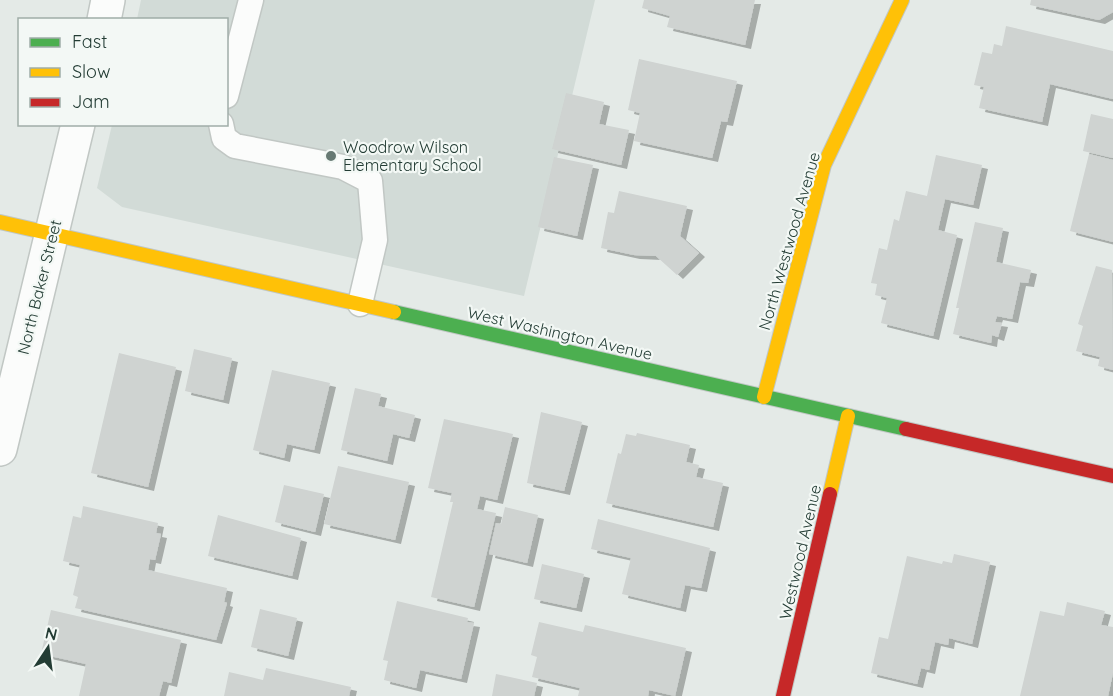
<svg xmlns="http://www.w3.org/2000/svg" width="1113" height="696" font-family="Quicksand,sans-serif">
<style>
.built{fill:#d2dbd7}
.building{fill:#cfd3d1;filter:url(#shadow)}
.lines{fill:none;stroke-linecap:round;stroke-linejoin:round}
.lane-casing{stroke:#c1c7c4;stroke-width:27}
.street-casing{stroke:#c1c7c4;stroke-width:36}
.fast-casing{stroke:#c0c7c4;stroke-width:16}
.slow-casing{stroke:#c0c7c4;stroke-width:16}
.jam-casing{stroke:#c0c7c4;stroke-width:16}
.lane{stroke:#fbfcfb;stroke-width:24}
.street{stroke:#fbfcfb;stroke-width:33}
.fast{stroke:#4caf50;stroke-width:14}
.slow{stroke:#ffc107;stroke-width:14}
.jam{stroke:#c62828;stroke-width:14}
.poi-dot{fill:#677973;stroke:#f3f8f5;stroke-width:2}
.labels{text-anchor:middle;stroke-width:4.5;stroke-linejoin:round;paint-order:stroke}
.poi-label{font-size:16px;fill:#233c34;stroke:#f3f8f5;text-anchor:start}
.street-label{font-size:16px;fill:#233c34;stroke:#f3f8f5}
</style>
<defs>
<filter id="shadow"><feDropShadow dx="6" dy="4" stdDeviation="0" flood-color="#0004"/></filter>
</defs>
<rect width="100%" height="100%" fill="#e4eae7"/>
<!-- built -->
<path class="built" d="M141 0H595L524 296 122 207 97 188 112 125 226 124V20L137 19Z"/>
<!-- building -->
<path class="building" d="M644 0H755L745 45 667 27 670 16 642 8Z
M1031 0H1113V12L1099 20 1030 5Z
M1006 26 1113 51V99L1050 84 1042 122 979 108 984 87 974 85 982 52 992 54 994 44 1002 46Z
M639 59 737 81 727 122 721 121 712 158 634 141 640 113 628 110Z
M566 93 604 102 599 124 629 130 621 165 552 149Z
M1091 114 1113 119V158L1083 151Z
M1089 154 1113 160V242L1070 231Z
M936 155 982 165 973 205 945 199 938 230 957 235 933 336 881 323 887 298 875 295 877 284 871 283 879 248 887 250 894 219 899 221 906 191 927 196Z
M554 157 593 165 577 236 538 227Z
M619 191 687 206 680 236 699 253 677 275 656 256 634 255 601 248 608 212 614 213Z
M975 222 1003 228 996 262 1031 270 1028 283 1020 282 1012 319 997 316 995 322 1002 323 998 337 992 335 991 343 953 334 959 308H956Z
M1096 266 1112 270 1113 370 1098 366 1100 357 1076 351 1083 326 1078 324Z
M194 349 232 358 223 400 185 391Z
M119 353 176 367 148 487 91 473Z
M272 370 330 383 314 450 287 444 284 458 253 450Z
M355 388 381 394 378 406 415 415 409 438 393 434 387 461 341 450Z
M541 412 582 422 564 491 527 483Z
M444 419 513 434 497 500 480 496 477 509 496 513 474 607 431 597 453 502H450L452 493 428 488Z
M637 433 690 445 686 462 699 465 696 477 723 483 713 527 606 503 618 453 621 454 626 434 636 436Z
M338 466 409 482 395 540 324 524Z
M284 485 324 494 315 532 275 522Z
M83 506 158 523 156 533 161 534 155 560 150 559 148 570 227 588 224 602 227 603 216 640 75 608 78 597 73 595 80 565 63 561 73 516 81 518Z
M505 507 538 515 527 563 489 554 496 523 501 524Z
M218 515 301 538 292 576 208 556Z
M598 519 710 548 701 588 685 585 680 608 622 594 631 558 591 549Z
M954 554 990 562 972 644 949 638 948 645 935 642 929 670 921 668 917 684 871 673 879 637 888 639 907 556 942 564 943 561 952 563Z
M542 564 584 574 576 608 534 599Z
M397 601 468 618 467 622 474 623 461 679 420 670 416 688 384 680 388 661 383 660Z
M1067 602 1105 611 1101 625 1113 627V673L1108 696H1020L1040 611 1064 616Z
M260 609 297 618 288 656 251 647Z
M51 610 181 640 171 683 163 681 159 696H79L86 664 41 654Z
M539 622 583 632 585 625 686 648 675 696 649 690 648 696H578L580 688 532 677 537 657 531 655Z
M266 668 351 687 349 696H224L229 672 263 680Z
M496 674 537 683 534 696H492Z"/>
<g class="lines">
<!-- lane casing -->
<g class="lane-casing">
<path id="lane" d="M226 96 251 0
M221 124 224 138 235 146 343 167 370 181 375 240 360 304"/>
</g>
<!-- street casing -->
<g class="street-casing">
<path id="street" d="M104 20 108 0
M0 449 78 124"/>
</g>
<!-- fast casing -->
<g class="fast-casing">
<path id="fast" d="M394 312 906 429"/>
</g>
<!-- slow casing -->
<g class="slow-casing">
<path id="slow" d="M0 222 394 312
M764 397 824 165 902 0
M830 494 848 416"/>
</g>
<!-- jam casing -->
<g class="jam-casing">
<path id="jam" d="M906 429 1113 476
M783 696 830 494"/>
</g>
<!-- lane -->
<use href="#lane" class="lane"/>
<!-- street -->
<use href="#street" class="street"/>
<!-- fast -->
<use href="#fast" class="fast"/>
<!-- slow -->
<use href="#slow" class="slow"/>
<!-- jam -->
<use href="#jam" class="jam"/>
</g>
<!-- markers -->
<circle class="poi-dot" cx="331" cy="156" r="6"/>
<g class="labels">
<!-- poi labels -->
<g class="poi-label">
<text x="343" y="153">Woodrow Wilson<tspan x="343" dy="18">Elementary School</tspan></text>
</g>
<!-- street labels -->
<g class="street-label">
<text transform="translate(789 241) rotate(-74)" y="6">North Westwood Avenue</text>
<text transform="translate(39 287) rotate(-76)" y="6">North Baker Street</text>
<text transform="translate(560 333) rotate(13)" y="6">West Washington Avenue</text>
<text transform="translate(800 552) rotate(-77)" y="6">Westwood Avenue</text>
</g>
</g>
<!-- legend -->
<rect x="18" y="18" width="210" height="108" fill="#f3f8f5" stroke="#a0ada8" stroke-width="1.5"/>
<rect x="30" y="38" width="30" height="9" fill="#4caf50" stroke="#a0ada8" stroke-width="1.5"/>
<text x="72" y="48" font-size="18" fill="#233c34">Fast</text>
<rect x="30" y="68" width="30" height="9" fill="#ffc107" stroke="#a0ada8" stroke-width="1.5"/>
<text x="72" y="78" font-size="18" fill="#233c34">Slow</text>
<rect x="30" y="98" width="30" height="9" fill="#c62828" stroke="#a0ada8" stroke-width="1.5"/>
<text x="72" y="108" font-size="18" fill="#233c34">Jam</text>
<!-- north arrow -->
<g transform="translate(48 648) rotate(13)" stroke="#f3f8f5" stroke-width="4.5" paint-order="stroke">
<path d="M0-4.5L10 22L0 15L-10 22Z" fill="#233c34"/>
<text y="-9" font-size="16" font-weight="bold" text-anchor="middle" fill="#233c34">N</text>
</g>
</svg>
